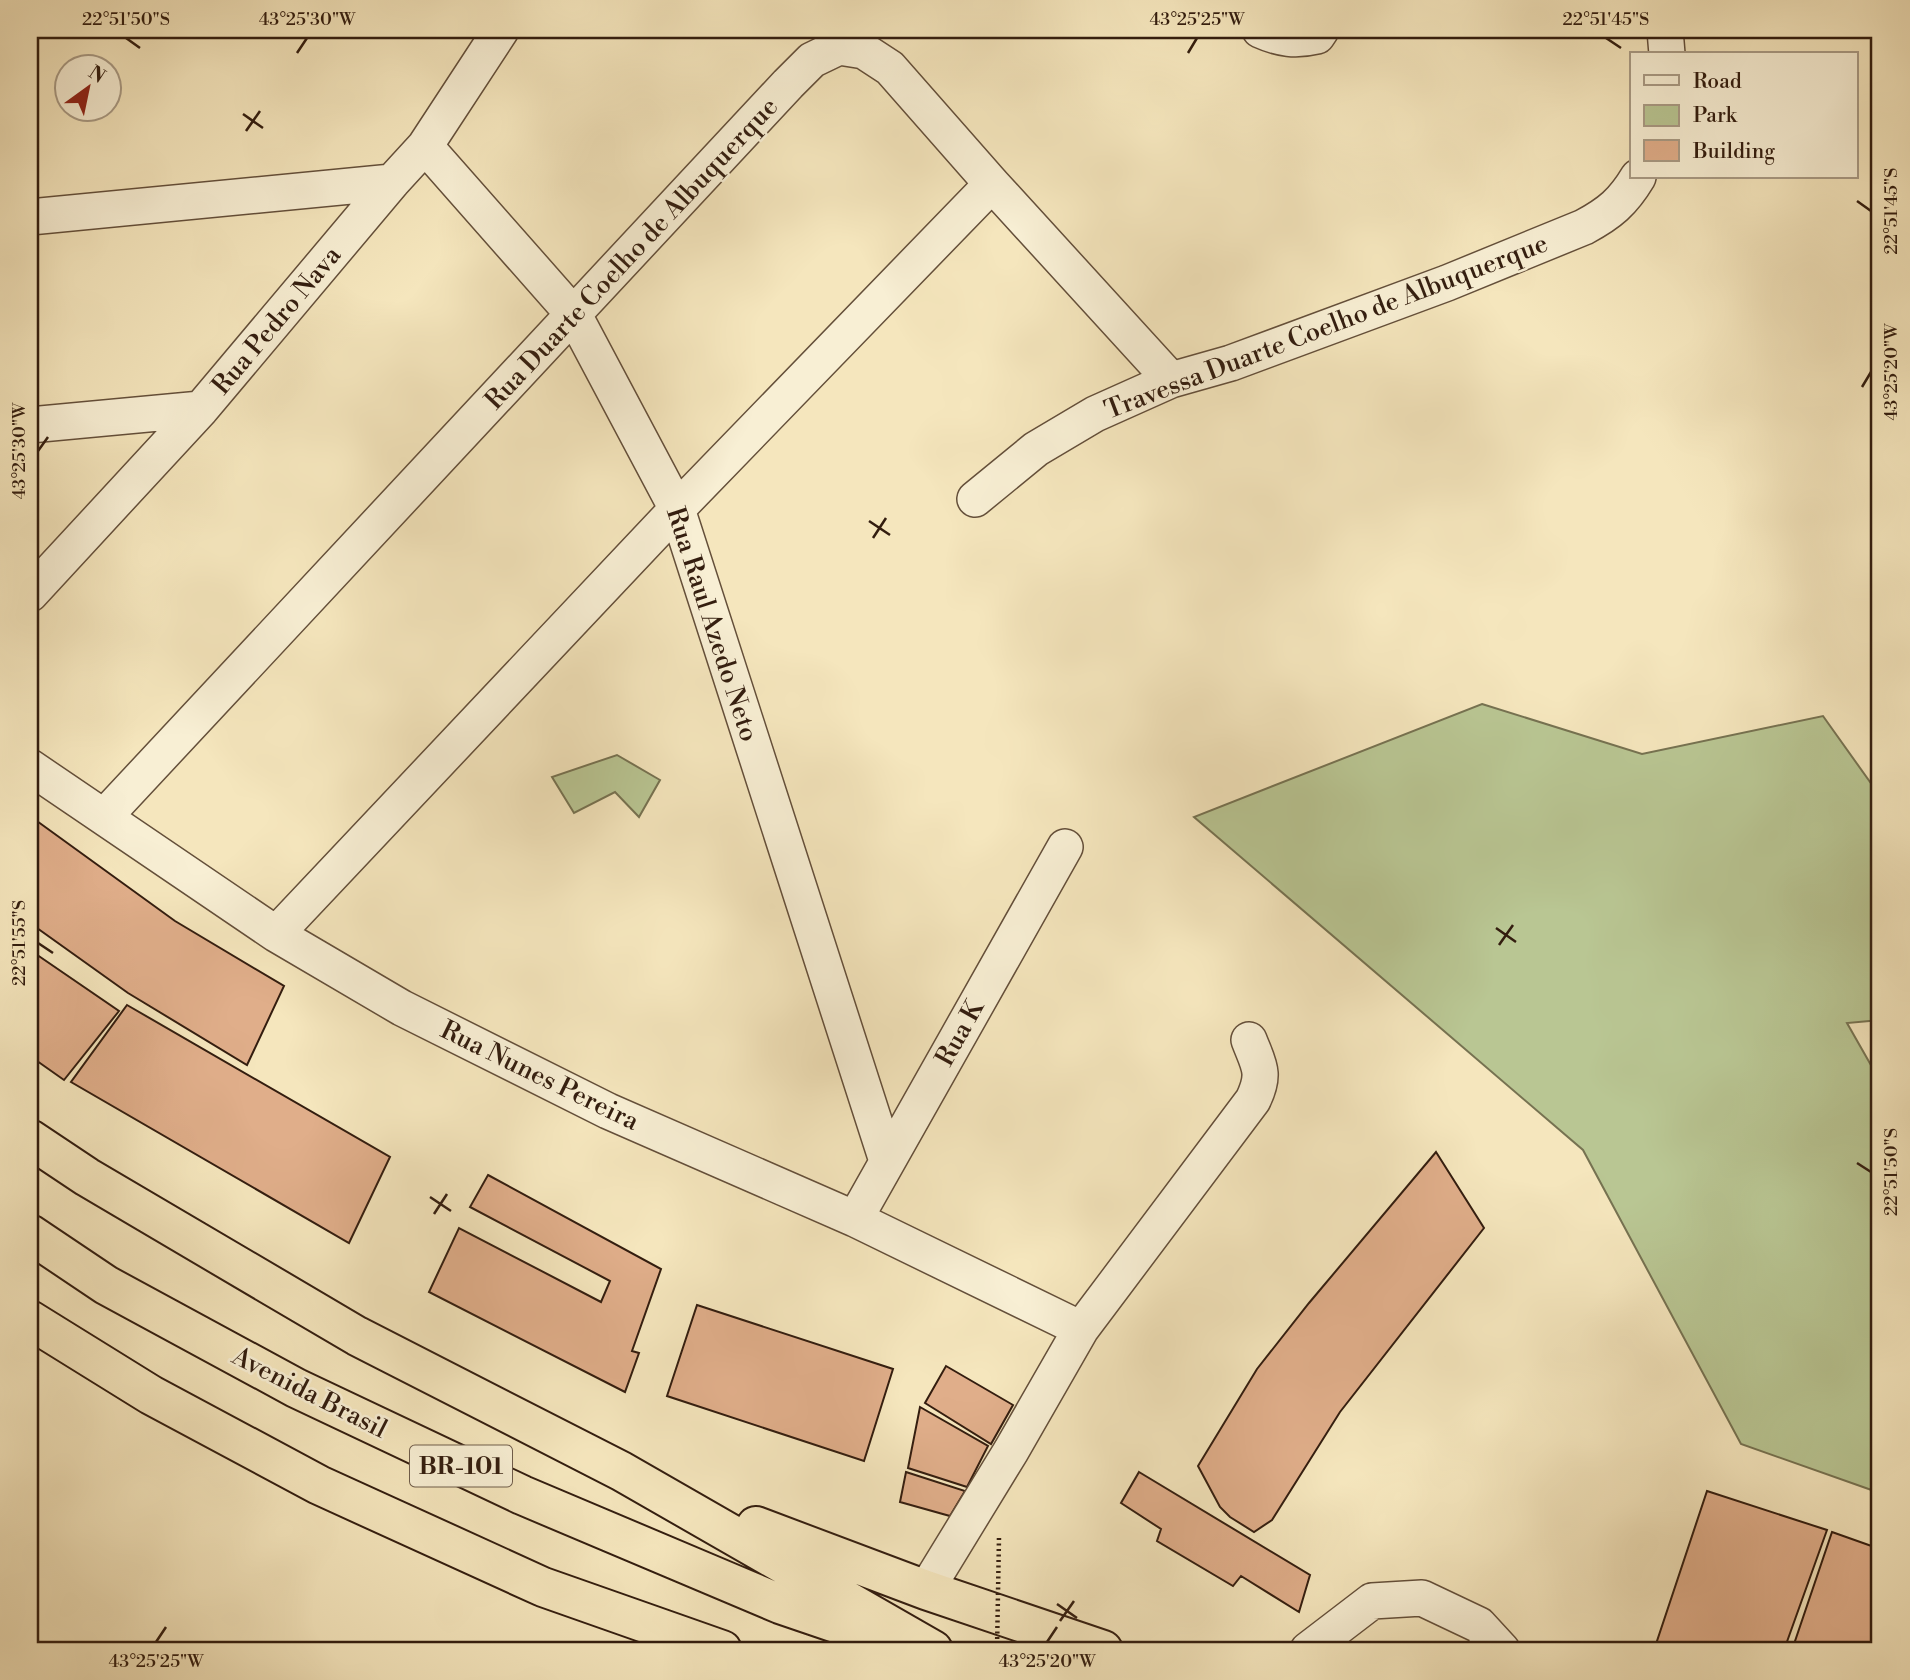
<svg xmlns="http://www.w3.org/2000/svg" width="1910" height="1680" font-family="'Libre Bodoni',serif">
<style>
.green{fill:#b9c693;stroke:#767251;stroke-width:2}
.building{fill:#e0ae8a;stroke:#331d0f;stroke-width:2}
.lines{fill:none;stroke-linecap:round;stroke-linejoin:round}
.minor-casing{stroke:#644f3a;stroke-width:38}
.highway-casing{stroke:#331d0f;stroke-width:42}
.minor{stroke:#f8efd4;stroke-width:35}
.highway{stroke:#f5e6bd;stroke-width:38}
.path-bridge{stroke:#331d0f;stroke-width:4.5;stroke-dasharray:2 3.5;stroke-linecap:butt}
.ticks{fill:none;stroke:#331d0f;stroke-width:2.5}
.labels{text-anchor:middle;stroke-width:5;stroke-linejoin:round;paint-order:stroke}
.shield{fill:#f8efd4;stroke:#6e5c4a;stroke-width:2}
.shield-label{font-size:24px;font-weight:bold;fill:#331d0f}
.street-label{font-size:26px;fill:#331d0f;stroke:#f8efd4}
.neatline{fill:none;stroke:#331d0f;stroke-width:2.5}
.ticks-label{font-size:18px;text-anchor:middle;fill:#331d0f}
</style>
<rect width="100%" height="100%" fill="#f5e6bd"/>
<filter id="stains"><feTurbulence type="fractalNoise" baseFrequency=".00286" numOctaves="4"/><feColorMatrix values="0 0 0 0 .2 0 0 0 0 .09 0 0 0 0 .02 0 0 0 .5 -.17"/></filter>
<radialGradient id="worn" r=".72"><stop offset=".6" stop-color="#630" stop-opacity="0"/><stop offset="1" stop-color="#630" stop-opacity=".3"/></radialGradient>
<!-- green -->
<path class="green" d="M1482 704 1642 754 1823 716 1880 796V1020L1847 1023 1880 1081V1493L1741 1444 1583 1150 1194 817Z
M617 755 660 780 639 817 615 792 574 813 552 777Z"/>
<!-- building -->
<path class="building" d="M30 816 175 921 284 986 247 1065 128 993 30 923Z
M30 950 119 1011 64 1080 30 1056Z
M127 1005 390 1157 349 1243 71 1082Z
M1436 1152 1484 1228 1340 1412 1272 1520 1254 1532 1230 1517 1220 1507 1198 1466 1257 1369 1309 1303Z
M488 1175 661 1269 632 1351 639 1353 625 1392 429 1292 459 1228 601 1302 610 1281 470 1207Z
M697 1305 893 1369 864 1461 667 1396Z
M946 1366 1013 1405 991 1444 925 1403Z
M920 1407 988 1446 967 1487 908 1468Z
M906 1472 965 1491 950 1516 900 1502Z
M1139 1472 1310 1575 1299 1612 1241 1576 1233 1586 1157 1541 1161 1529 1121 1503Z
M1707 1491 1827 1530 1784 1650H1654Z
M1832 1532 1880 1549V1650H1792Z"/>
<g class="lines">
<!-- minor casing -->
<g class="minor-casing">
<path id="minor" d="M1260 30C1280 39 1296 41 1317 36L1321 30
M1665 30 1667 54
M425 146 574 315 677 509 887 1161
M30 217 392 182
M30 425 201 409
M975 499 1036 449 1095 414 1171 380 1231 363 1447 283 1584 227C1610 213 1623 202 1638 177
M30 594 201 409 392 182 425 146 501 30
M30 767 276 934 402 1008 608 1111 855 1219 1081 1329
M104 817 788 84 812 60 839 47 864 51 890 68 992 184 1171 380
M276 934 677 509 992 184
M855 1219 1065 847
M926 1590 1011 1451 1081 1329 1253 1100C1266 1073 1259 1066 1249 1040
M1308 1650 1372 1601 1422 1598 1479 1625 1502 1650"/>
</g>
<!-- highway casing -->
<g class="highway-casing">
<path id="highway" d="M30 1139 87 1177 357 1336 621 1471 933 1650
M30 1234 106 1285 296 1388 522 1495 780 1604 874 1636
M30 1320 151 1395 319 1485 543 1587 722 1650
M756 1526 926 1590 1103 1650"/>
</g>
<!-- minor -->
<use href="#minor" class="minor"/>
<!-- highway -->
<use href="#highway" class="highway"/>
<!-- path-bridge -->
<path class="path-bridge" d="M997 1650 999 1537"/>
</g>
<!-- ticks -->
<path class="ticks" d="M126 38 140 48M1606 38 1621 48M297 53 307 38M1188 53 1197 38M243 114 263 128M246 131 260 111M1857 201 1871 211M1862 387 1871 372M38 451 48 437M869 521 890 535M873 538 886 518M1496 928 1516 942M38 943 53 953M1499 945 1513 925M1857 1163 1871 1172M430 1197 451 1211M434 1214 447 1194M1057 1604 1077 1618M1060 1621 1074 1601M156 1642 166 1627M1047 1642 1057 1627"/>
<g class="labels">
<!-- shield labels -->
<rect class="shield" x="410" y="1445.5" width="102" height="41" rx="5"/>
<g class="shield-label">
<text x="461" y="1474">BR-101</text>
</g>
<!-- street labels -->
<g class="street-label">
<text transform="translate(631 253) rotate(-47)" y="9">Rua Duarte Coelho de Albuquerque</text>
<text transform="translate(276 320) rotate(-50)" y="9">Rua Pedro Nava</text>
<text transform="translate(1326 326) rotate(-21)" y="9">Travessa Duarte Coelho de Albuquerque</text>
<text transform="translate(713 624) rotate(72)" y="9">Rua Raul Azedo Neto</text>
<text transform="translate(959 1033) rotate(-61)" y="9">Rua K</text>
<text transform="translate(540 1075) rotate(26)" y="9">Rua Nunes Pereira</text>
<text transform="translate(310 1392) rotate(27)" y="9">Avenida Brasil</text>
</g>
</g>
<!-- margin -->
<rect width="1910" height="1680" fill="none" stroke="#f5e6bd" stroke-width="77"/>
<!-- legend -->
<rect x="1630" y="52" width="228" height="126" fill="#f8efd4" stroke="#a99b85" stroke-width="2"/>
<rect x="1644" y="75" width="35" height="10" fill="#f8efd4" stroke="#a99b85" stroke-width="2"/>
<text x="1693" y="88" font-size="21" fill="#331d0f">Road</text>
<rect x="1644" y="105" width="35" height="21" fill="#b9c693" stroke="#a99b85" stroke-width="2"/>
<text x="1693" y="122" font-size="21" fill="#331d0f">Park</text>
<rect x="1644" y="140" width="35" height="21" fill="#e0ae8a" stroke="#a99b85" stroke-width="2"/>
<text x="1693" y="158" font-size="21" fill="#331d0f">Building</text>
<!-- north arrow -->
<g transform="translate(88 88) rotate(33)"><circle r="33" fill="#f8efd4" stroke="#a99b85" stroke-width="2"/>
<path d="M0-5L12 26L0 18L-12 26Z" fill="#8f2418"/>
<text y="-10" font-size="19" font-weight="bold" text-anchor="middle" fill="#331d0f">N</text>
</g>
<rect x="38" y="38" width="1833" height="1604" class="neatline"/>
<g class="ticks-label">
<text x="126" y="25">22°51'50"S</text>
<text x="307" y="25">43°25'30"W</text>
<text x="1197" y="25">43°25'25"W</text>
<text x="1606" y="25">22°51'45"S</text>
<text transform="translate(1891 211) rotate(-90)" y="6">22°51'45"S</text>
<text transform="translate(1891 372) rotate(-90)" y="6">43°25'20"W</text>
<text transform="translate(19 451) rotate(-90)" y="6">43°25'30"W</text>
<text transform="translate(19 943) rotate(-90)" y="6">22°51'55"S</text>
<text transform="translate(1891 1172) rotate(-90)" y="6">22°51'50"S</text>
<text x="156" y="1667">43°25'25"W</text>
<text x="1047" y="1667">43°25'20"W</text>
</g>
<rect width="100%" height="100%" filter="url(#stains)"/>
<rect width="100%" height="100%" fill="url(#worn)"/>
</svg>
